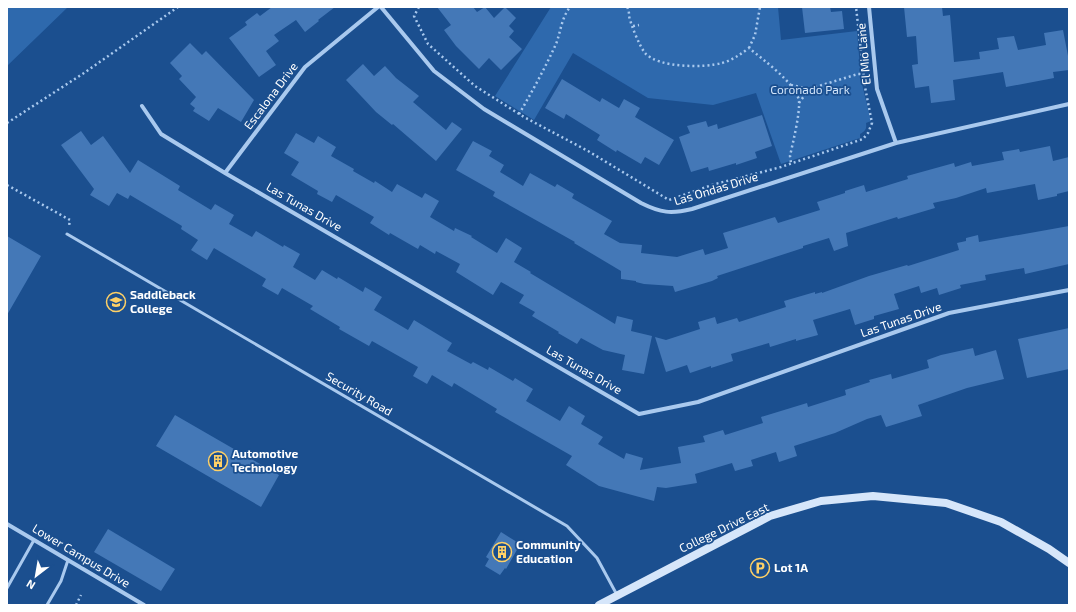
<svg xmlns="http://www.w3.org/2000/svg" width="1076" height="612" font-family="'Exo 2',sans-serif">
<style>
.green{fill:#2e69ad}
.building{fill:#4478b7}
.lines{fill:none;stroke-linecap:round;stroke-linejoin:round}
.path{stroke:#a9c9ee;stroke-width:2.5;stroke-dasharray:2 3;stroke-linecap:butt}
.lane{stroke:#a9c9ee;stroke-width:3}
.street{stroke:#a9c9ee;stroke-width:4}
.secondary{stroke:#d6e6fa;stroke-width:8}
.labels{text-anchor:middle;stroke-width:3.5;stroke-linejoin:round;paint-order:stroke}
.street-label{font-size:12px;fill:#fff;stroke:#1b4f8f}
.park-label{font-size:12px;fill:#cfe3fa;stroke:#1b4f8f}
.poi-label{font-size:12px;font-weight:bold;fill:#fff;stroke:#1b4f8f;text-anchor:start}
</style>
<rect width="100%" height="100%" fill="#1b4f8f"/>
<!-- green -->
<path class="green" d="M7 7H68L7 66Z
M551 7H778L781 40 857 31 861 80 871 121 866 123C867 129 865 131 860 134V138L781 164 756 93 713 105 648 98 573 53 534 120 495 96Z"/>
<!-- building -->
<path class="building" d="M272 7H335L318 20 319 21 305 32 296 20 274 35 279 41 266 51 276 65 259 77 229 38 247 25 245 22 257 13 260 16Z
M437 7H473L477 12 485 7 494 18 505 7 516 18 509 26 514 31 509 37 522 49 501 70 489 58 479 69 456 46 444 30 451 25Z
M802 7H830L831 12 842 11 844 29 805 33Z
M904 7H942L943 16 950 15 954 62 980 59 979 52 999 49 997 38 1014 36 1018 50 1046 45 1044 33 1063 30 1069 61V70L1053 72 1054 78 1006 87 1003 72 953 80 955 100 931 103 929 86 915 88 912 65 918 64 916 36 907 37Z
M190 43 202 55 206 51 254 100 241 122 218 108 209 121 193 111 195 108 190 104 196 97 179 79 182 76 170 63Z
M363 64 374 76 385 66 396 78 419 96 413 102 446 130 452 122 462 129 436 161 393 124 392 125 376 112 346 80Z
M562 79 600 102 602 98 619 108 624 99 640 108 635 117 674 140 659 165 645 157 641 164 617 150 616 152 597 140 600 135 566 114 564 119 545 108Z
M762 115 772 146 755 152 757 158 736 165V163L709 171 708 167 691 172 679 137 690 133 687 126 706 121 708 127 717 124 718 129Z
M81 131 91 145 103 136 130 173 138 160 180 186 178 190 211 210 215 204 234 215 229 224 252 237 256 231 283 247 284 245 300 254 293 267 315 280 322 270 337 279 338 277 363 292 365 287 382 297 374 310 408 330 414 320 452 343 447 351 471 364 473 362 488 370 489 367 513 381 515 378 533 389 526 401 560 421 569 406 585 416 581 424 603 437 598 444 624 459 626 453 643 458 640 470 681 463 678 447 705 442 703 436 723 430 725 435 763 423 761 417 807 403 808 407 846 395 845 390 870 382 869 380 891 374 892 379 929 368 927 360 941 355 973 348 975 356 996 350 1004 379 967 388 918 405 922 416 886 427 881 415 867 419 835 433 794 446 797 456 779 462 776 452 751 460 753 466 735 471 732 463 695 474 697 483 666 488 657 487 654 501 599 486 566 465 572 456 495 412 497 409 454 383 452 387 432 375 427 384 413 376 418 367 372 341 369 346 339 329 340 327 310 309 313 306 282 288 278 295 262 286 266 279 214 248 207 260 191 250 198 240 181 229 182 226 130 195 128 199 117 193 109 206 90 195 94 189 61 145Z
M296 133 314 143 318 136 336 147 331 156 354 169 353 171 374 183 375 181 392 192 397 184 422 198 425 193 439 201 430 217 454 231 455 228 472 236 471 237 497 253 506 238 522 248 514 262 531 272 530 273 615 324 617 316 633 320 631 331 652 336 644 374 622 370 625 355 603 350 581 338 577 344 558 333 559 332 532 316 535 312 519 303 524 295 501 282 493 295 456 272 460 264 436 251 435 254 420 245 418 249 390 233 389 235 370 223 374 217 336 195 332 202 317 194 318 191 291 175 299 162 284 153Z
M473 141 492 151 489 156 504 165 500 172 523 186 530 173 555 187 557 184 574 194 572 198 612 221 604 234 620 243 642 245 641 253 677 257 703 249 705 255 728 248 723 233 775 217 778 223 820 210 817 202 845 193V191L864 185 866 192 908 179 907 176 954 163 955 167 971 162 972 166 1004 160 1002 152 1019 149 1020 152 1050 146 1053 161 1069 157V191L1057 194V196L1038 200 1035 184 987 193 986 188 956 198 933 203 935 208 898 219 897 217 846 233 848 246 834 251 829 238 803 246V248L717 276 718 278 712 281 675 292 673 286 644 284 636 282V281L621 279V271L574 243 575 242 493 196 495 192 456 170Z
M1069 226V264L1025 274 1024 268 985 275 986 280 960 285 961 288 939 295 937 288 921 293 919 286 894 294 899 309 874 316V319L855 325 850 309 813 320 818 335 796 341V339L770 347 769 343 731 354 733 361 711 368V366L690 373 687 365 666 372 655 337 666 340 700 329 698 322 715 317 717 324 737 318 739 322 786 307 784 301 815 292V294L822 292V293L869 276 907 265 908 266 959 250 957 243 966 241V238L978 235 979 242Z
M7 236 41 256 7 315Z
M1069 328V369L1027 378 1018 339Z
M175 415 279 475 261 507 156 446Z
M108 529 175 569 161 591 94 552Z
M501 532 517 542 515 546 518 548 506 569 505 568 500 575 485 566 489 559 486 557Z"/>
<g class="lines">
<!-- path -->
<path class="path" d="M419 7 414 16 428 44 475 86 524 117 588 151 669 200 712 185 781 167 863 139 868 133 872 123 865 87 856 7
M627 7C629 10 629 13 629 16 631 25 639 45 645 53 658 68 704 68 722 63 732 60 740 55 749 48 762 59 797 84 799 101 800 114 793 142 790 156L791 163
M633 26 639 25
M749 48 755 35 760 7
M791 85 809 89 858 74H863
M799 103 809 89
M519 114C532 92 545 68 556 44 561 31 561 19 570 7
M7 123 84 73 178 7
M7 185 70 220 69 226
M76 605 81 595"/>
<!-- lane -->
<path class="lane" d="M67 234 567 526 597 558 617 595
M7 588 34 540
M47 605 61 581 68 560"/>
<!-- street -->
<path class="street" d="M381 7 434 71 484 109 641 203C661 213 671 214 692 209L896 143 1069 104
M869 7 877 89 896 143
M142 106 161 134 225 173 639 414 698 402 949 313 1069 290
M225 173 305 67 378 7
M7 524 144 605"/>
<!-- secondary -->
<path class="secondary" d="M599 605 770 516 821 501 873 496 946 503 1001 522 1049 549 1069 563"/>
</g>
<!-- icons -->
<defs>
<g id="university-ring" transform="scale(1)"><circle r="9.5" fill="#1b4f8f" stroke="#ffd166" stroke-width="1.5"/><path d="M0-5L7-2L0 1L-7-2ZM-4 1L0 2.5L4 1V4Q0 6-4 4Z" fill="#ffd166"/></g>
<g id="building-ring" transform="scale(1)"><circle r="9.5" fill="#1b4f8f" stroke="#ffd166" stroke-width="1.5"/><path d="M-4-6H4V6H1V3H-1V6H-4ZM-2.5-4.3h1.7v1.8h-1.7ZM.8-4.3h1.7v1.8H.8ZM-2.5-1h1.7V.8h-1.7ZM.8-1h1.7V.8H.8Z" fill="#ffd166"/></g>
<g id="parking-ring" transform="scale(1)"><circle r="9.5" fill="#1b4f8f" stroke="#ffd166" stroke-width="1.5"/><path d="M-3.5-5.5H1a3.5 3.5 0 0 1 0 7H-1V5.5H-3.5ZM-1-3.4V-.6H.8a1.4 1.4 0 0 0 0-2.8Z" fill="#ffd166"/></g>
</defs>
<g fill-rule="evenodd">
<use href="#university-ring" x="116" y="302"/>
<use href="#building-ring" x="218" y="461"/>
<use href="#building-ring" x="502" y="552"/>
<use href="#parking-ring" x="760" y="568"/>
</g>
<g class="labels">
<!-- street labels -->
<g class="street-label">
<text transform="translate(864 54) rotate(-95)" y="4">El Mio Lane</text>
<text transform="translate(271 96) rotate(-53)" y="4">Escalona Drive</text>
<text transform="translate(716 189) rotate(-17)" y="4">Las Ondas Drive</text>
<text transform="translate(304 207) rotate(30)" y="4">Las Tunas Drive</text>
<text transform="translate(901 320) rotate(-19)" y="4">Las Tunas Drive</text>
<text transform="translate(584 370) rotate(30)" y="4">Las Tunas Drive</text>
<text transform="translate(359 394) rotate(30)" y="4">Security Road</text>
<text transform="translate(724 528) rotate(-26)" y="4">College Drive East</text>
<text transform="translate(81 556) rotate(31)" y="4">Lower Campus Drive</text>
</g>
<!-- park labels -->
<g class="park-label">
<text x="810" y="94">Coronado Park</text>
</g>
<!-- poi labels -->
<g class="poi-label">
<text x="130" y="299">Saddleback<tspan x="130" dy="14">College</tspan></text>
<text x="232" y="458">Automotive<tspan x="232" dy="14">Technology</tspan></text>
<text x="516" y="549">Community<tspan x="516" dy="14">Education</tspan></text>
<text x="774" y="572">Lot 1A</text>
</g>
</g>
<!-- border -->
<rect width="1076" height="612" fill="none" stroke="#ffffff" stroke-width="16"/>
<!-- north arrow -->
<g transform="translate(36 576) rotate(211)" stroke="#1b4f8f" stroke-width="3" paint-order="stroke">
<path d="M0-3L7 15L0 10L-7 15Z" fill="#ffffff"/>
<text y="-6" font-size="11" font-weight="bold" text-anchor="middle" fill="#ffffff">N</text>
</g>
</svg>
